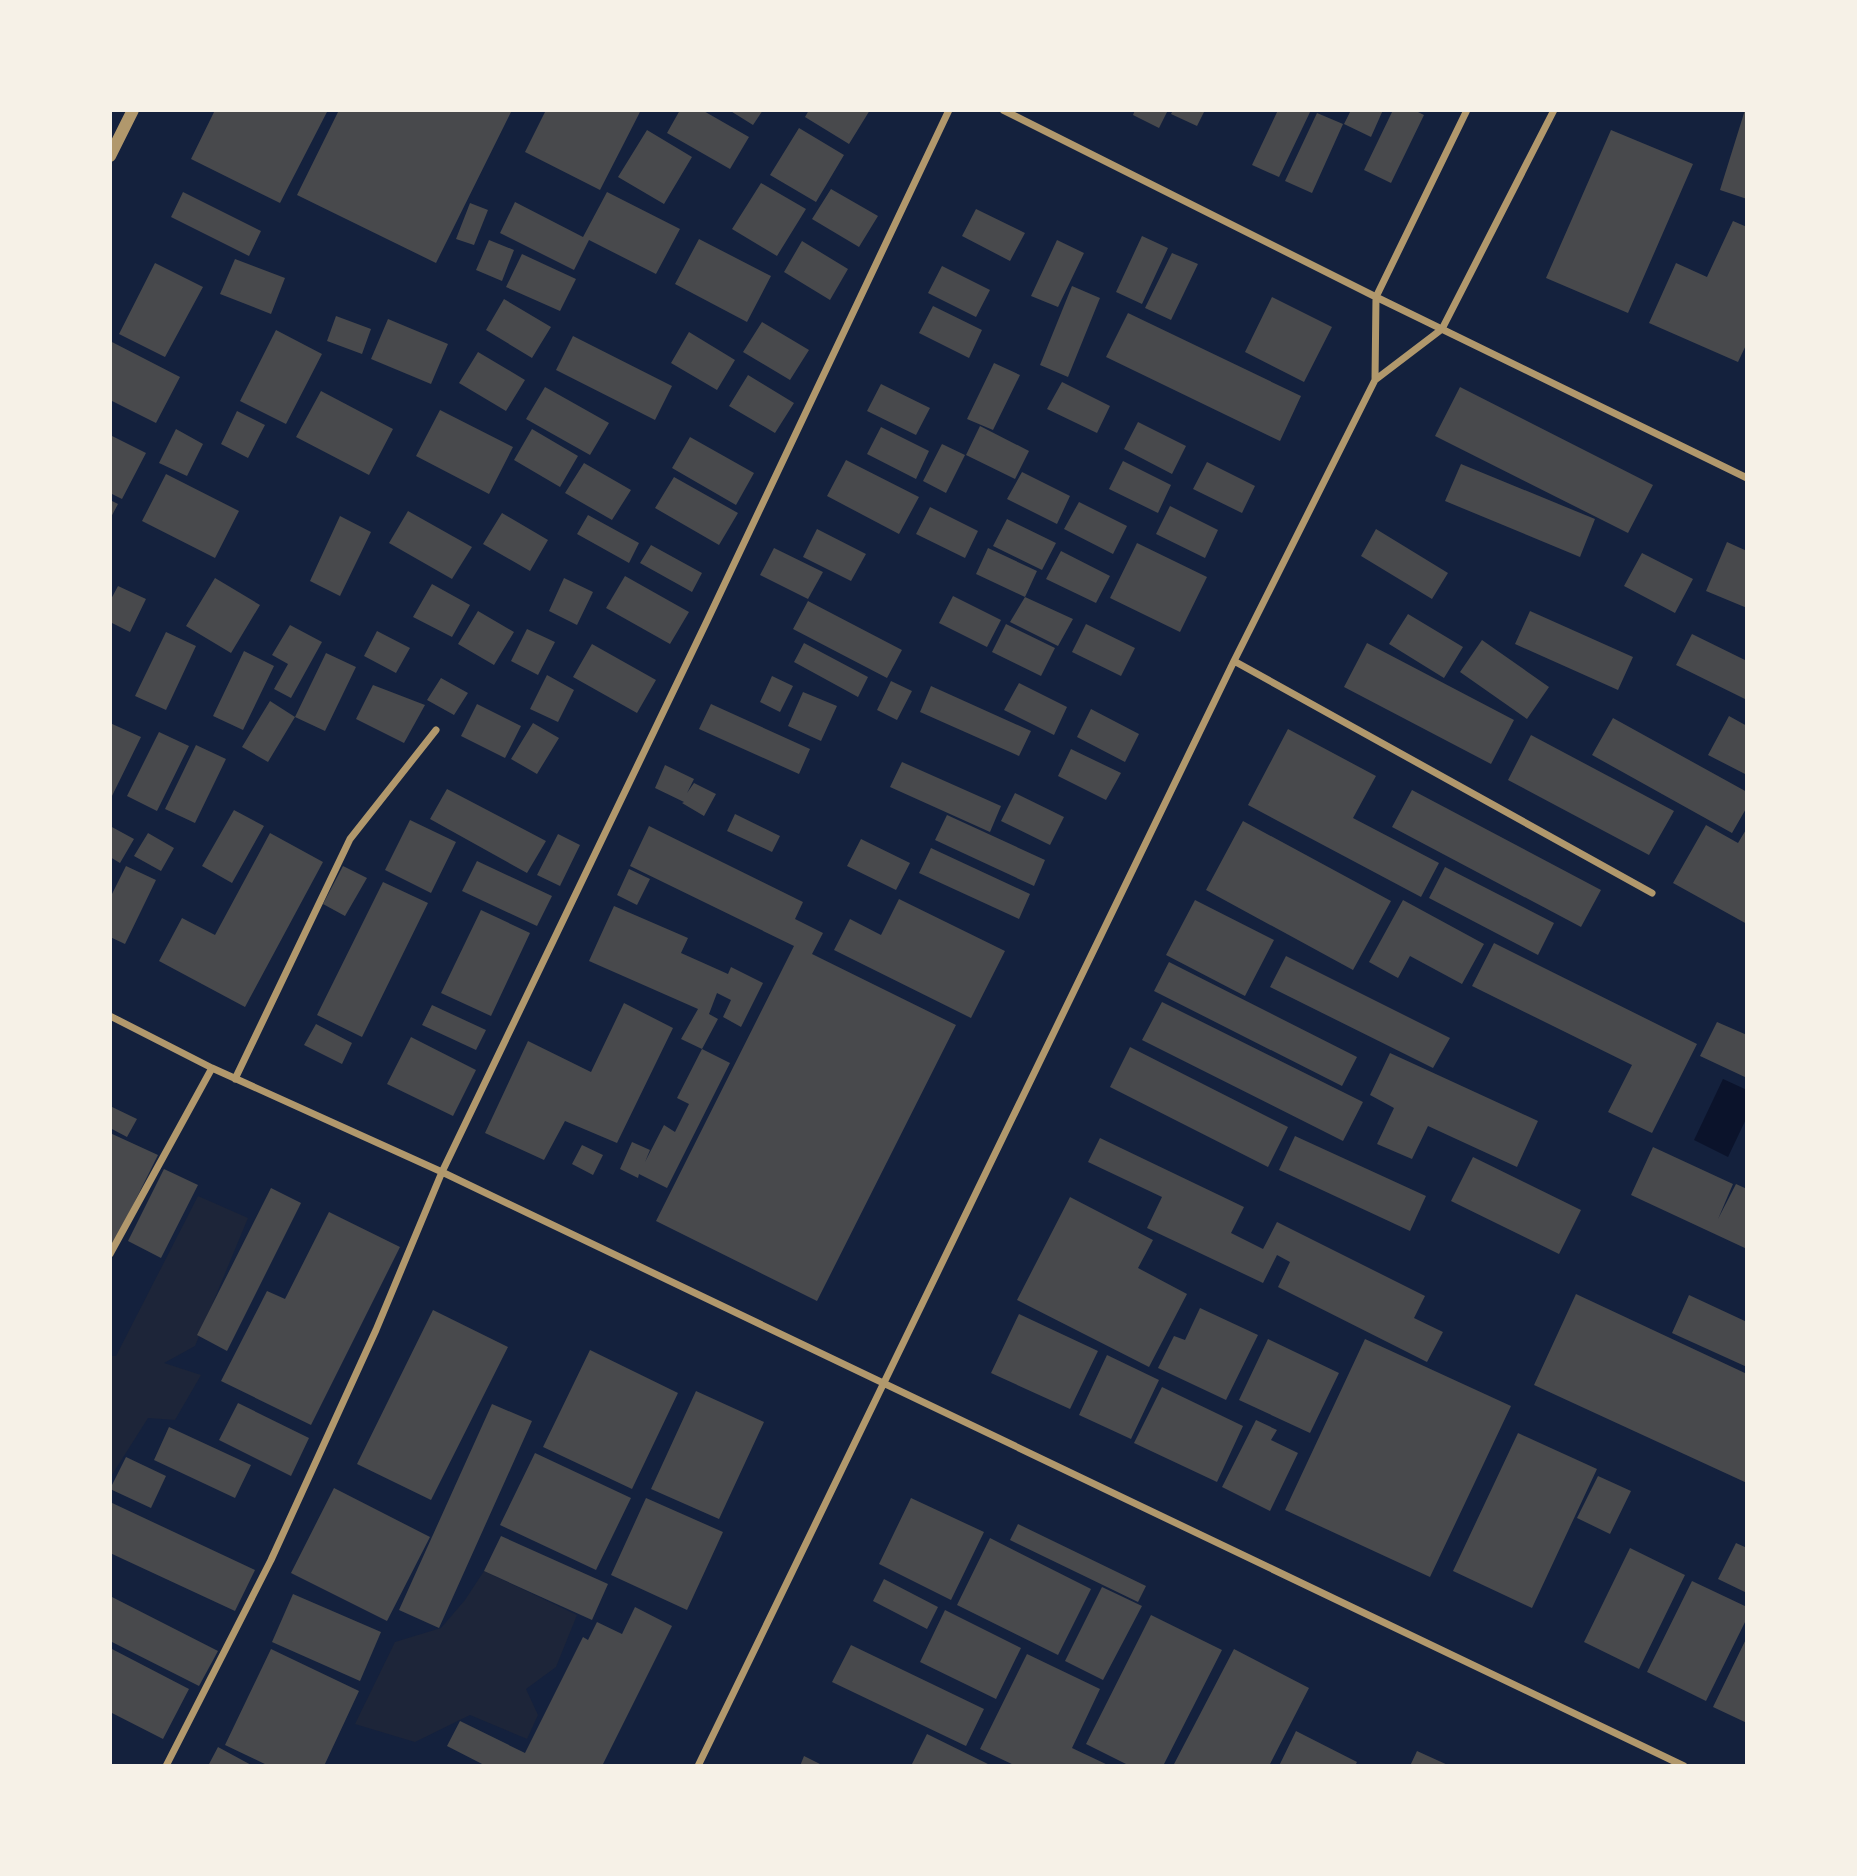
<svg xmlns="http://www.w3.org/2000/svg" width="1857" height="1876" font-family="'IBM Plex Serif',serif">
<style>
.green{fill:#1d2539}
.water{fill:#0b132b}
.building{fill:#48494c}
.lines{fill:none;stroke-linecap:round;stroke-linejoin:round}
.minor{stroke:#b1986c;stroke-width:7}
.tertiary{stroke:#b1986c;stroke-width:12}
</style>
<rect width="100%" height="100%" fill="#14213d"/>
<!-- green -->
<path class="green" d="M198 1196 248 1218 195 1346 164 1363 201 1375 175 1420 148 1418 110 1478V1356H116Z
M484 1571 577 1615 556 1667 526 1689 538 1715 527 1739 470 1715 415 1742 355 1724 395 1642 441 1628 465 1600Z"/>
<!-- water -->
<path class="water" d="M1723 1079 1747 1090V1117L1728 1157 1694 1140Z"/>
<!-- building -->
<path class="building" d="M215 110H328L280 203 191 159Z
M339 110H512L436 263 297 195Z
M546 110H641L600 190 525 152Z
M680 110H702L749 137 730 169 667 133Z
M729 110H763L753 125Z
M809 110H870L849 144 805 117Z
M1135 110H1168L1159 128 1133 115Z
M1173 110H1205L1197 126 1171 114Z
M1278 110H1311L1279 177 1252 165Z
M1351 110H1383L1371 137 1344 124Z
M1393 110H1414L1424 115 1391 183 1364 170Z
M1745 110H1747V199L1720 190Z
M1317 113 1343 124 1312 193 1285 181Z
M799 128 844 155 816 202 770 175Z
M647 130 692 157 664 204 618 177Z
M1611 130 1693 164 1628 313 1546 278Z
M761 183 806 209 777 256 732 229Z
M831 189 878 216 859 247 812 219Z
M183 192 261 231 249 256 171 217Z
M607 192 680 229 656 274 589 240 574 270 500 233 515 202 583 237Z
M470 203 488 210 474 245 456 239Z
M976 209 1025 233 1010 261 962 236Z
M1733 221 1747 227V343L1738 362 1649 323 1676 263 1707 277Z
M1142 236 1168 248 1142 304 1116 292Z
M699 239 771 276 747 322 675 284Z
M489 240 514 250 502 281 476 270Z
M1057 240 1084 253 1058 307 1031 296Z
M802 241 848 269 830 300 784 272Z
M1172 253 1198 264 1171 320 1145 308Z
M522 254 576 279 560 311 506 287Z
M235 259 285 278 271 314 220 294Z
M155 263 203 287 165 357 119 334Z
M942 266 990 290 976 317 928 293Z
M1072 286 1100 298 1068 377 1040 365Z
M1272 297 1332 327 1304 382 1245 352Z
M504 299 551 327 532 358 486 330Z
M933 306 982 330 969 358 919 333Z
M1128 313 1301 396 1280 441 1106 357Z
M336 316 371 329 362 354 327 341Z
M388 319 448 344 431 384 371 359Z
M762 322 809 350 790 380 743 352Z
M276 330 322 354 286 424 240 401Z
M689 332 735 360 717 390 671 363Z
M573 336 672 386 655 420 556 370Z
M110 341 180 377 156 423 110 400Z
M478 352 525 380 506 411 459 383Z
M994 363 1020 375 993 430 967 419Z
M748 375 794 403 775 433 729 406Z
M1062 382 1110 406 1097 433 1047 409Z
M881 384 930 408 916 435 867 411Z
M545 387 609 423 590 455 526 419Z
M1460 387 1653 485 1628 533 1435 436Z
M321 391 393 429 369 475 296 437Z
M440 410 513 447 489 494 416 456Z
M237 411 265 425 248 458 221 444Z
M1138 422 1186 446 1172 474 1124 449Z
M980 426 1029 451 1015 479 966 455Z
M881 427 929 451 916 479 867 454Z
M176 429 203 444 187 476 159 463Z
M532 429 578 456 560 487 514 460Z
M110 435 146 453 122 499 110 493Z
M690 437 754 473 736 505 672 468Z
M942 444 965 455 946 493 923 481Z
M846 460 919 497 899 534 827 496Z
M1123 461 1171 485 1158 513 1109 489Z
M1207 462 1255 486 1242 513 1193 489Z
M584 463 631 490 612 520 565 493Z
M1461 464 1595 519 1580 557 1445 501Z
M1022 472 1070 496 1057 524 1007 499Z
M166 474 239 511 215 558 142 521Z
M674 477 738 513 719 545 655 508Z
M110 500 118 504 110 519Z
M1079 502 1127 526 1113 554 1064 529Z
M1170 506 1218 530 1205 558 1156 534Z
M930 507 978 531 965 558 916 534Z
M408 511 472 547 452 579 389 543Z
M502 513 548 540 530 571 483 544Z
M588 515 639 543 629 563 577 534Z
M340 516 371 532 340 596 310 581Z
M1007 519 1056 543 1042 570 993 546Z
M817 529 866 554 851 581 803 557Z
M1376 529 1448 573 1432 599 1361 556Z
M1727 542 1747 551V608L1706 591Z
M1137 543 1207 577 1180 632 1110 598Z
M651 545 702 573 692 592 640 563Z
M774 548 823 572 808 599 760 575Z
M988 548 1037 571 1025 597 976 574Z
M1061 551 1110 576 1096 603 1046 579Z
M1642 553 1693 579 1675 613 1624 586Z
M625 576 689 612 670 644 606 608Z
M215 578 260 605 231 653 186 626Z
M564 578 593 592 577 625 549 611Z
M432 584 470 605 452 637 413 617Z
M118 586 146 599 130 632 110 622V601Z
M953 596 1001 620 987 647 939 623Z
M1025 597 1073 619 1058 646 1010 622Z
M808 601 902 650 887 678 793 629Z
M478 611 514 632 494 665 458 644Z
M1530 611 1633 657 1618 690 1515 644Z
M1408 614 1463 647 1444 678 1389 644Z
M1006 624 1055 648 1041 676 992 652Z
M1086 624 1135 648 1121 676 1072 652Z
M290 625 322 642 291 698 274 689 288 664 272 655Z
M527 629 555 642 538 675 511 661Z
M377 631 410 648 396 673 364 656Z
M166 632 196 646 166 710 135 696Z
M1692 634 1747 661V700L1676 665Z
M1482 640 1549 687 1527 719 1460 672Z
M804 643 868 677 858 697 794 662Z
M1367 643 1514 720 1491 764 1344 687Z
M592 644 656 680 637 713 573 677Z
M244 651 274 666 243 730 213 716Z
M326 653 356 667 325 731 295 717Z
M547 675 574 690 558 722 530 709Z
M772 676 793 686 780 712 760 702Z
M441 678 468 693 454 715 427 700Z
M891 681 912 691 897 720 877 710Z
M1019 683 1067 707 1054 735 1004 710Z
M373 685 425 705 404 743 356 719Z
M931 686 1031 731 1019 756 920 712Z
M803 692 837 706 821 741 788 726Z
M270 701 295 717 268 762 242 747Z
M477 704 521 726 505 758 461 736Z
M711 704 810 749 799 774 699 729Z
M1091 709 1139 734 1125 762 1077 737Z
M1729 716 1747 726V775L1708 755Z
M1613 718 1747 792V807L1732 833 1592 755Z
M110 723 141 737 110 800Z
M533 723 559 738 537 774 511 759Z
M1288 729 1376 776 1353 818 1439 863 1421 897 1248 805Z
M159 732 189 746 157 811 127 796Z
M1531 735 1674 811 1649 855 1508 780Z
M196 745 226 759 195 823 165 809Z
M1071 749 1121 773 1106 800 1058 776Z
M902 762 1001 806 990 832 890 787Z
M665 765 694 779 687 793 694 783 716 794 704 816 682 803 684 802 655 788Z
M447 789 546 841 527 873 430 819Z
M1412 790 1601 890 1581 927 1392 827Z
M1015 793 1064 817 1050 845 1001 821Z
M234 810 264 826 232 883 202 866Z
M735 814 780 836 772 852 727 831Z
M947 815 1045 860 1034 886 935 840Z
M410 820 456 842 431 893 385 870Z
M1243 821 1391 901 1353 970 1206 890Z
M1706 825 1738 843 1747 828V924L1673 883Z
M110 826 134 839 120 863 110 857Z
M649 826 803 902 795 919 823 933 812 954 956 1025 817 1301 656 1221 794 946 630 866Z
M148 833 174 848 161 871 134 856Z
M270 833 323 862 245 1007 159 961 182 918 215 935Z
M558 834 580 845 560 886 537 875Z
M861 839 910 863 896 890 847 866Z
M931 848 1030 894 1019 919 919 873Z
M477 861 552 896 537 926 462 891Z
M126 866 156 880 125 944 110 937V898Z
M343 866 367 878 345 916 323 904Z
M1445 867 1554 923 1538 955 1429 898Z
M629 869 650 879 637 905 617 895Z
M383 882 428 903 362 1037 317 1015Z
M899 899 1005 951 971 1018 834 950 850 919 881 935Z
M1195 900 1274 940 1245 996 1166 955Z
M1403 900 1484 944 1462 984 1410 956 1398 978 1369 962Z
M614 906 688 938 681 953 728 974 731 967 763 983 741 1027 723 1017 731 1000 717 993 709 1014 718 1019 702 1049 681 1039 698 1009 589 961Z
M481 910 530 933 491 1016 441 993Z
M1494 943 1697 1044 1652 1133 1608 1112 1632 1065 1472 986Z
M1286 956 1450 1038 1433 1068 1270 987Z
M1169 962 1357 1057 1342 1086 1154 991Z
M1162 1002 1363 1102 1343 1141 1142 1040Z
M624 1003 673 1028 617 1143 565 1121 544 1160 485 1133 528 1041 591 1072Z
M432 1005 486 1030 476 1050 422 1025Z
M1717 1022 1747 1035V1078L1700 1056Z
M316 1024 352 1043 342 1064 304 1045Z
M411 1037 476 1070 453 1116 387 1084Z
M1130 1047 1288 1127 1268 1167 1110 1087Z
M702 1049 730 1063 667 1188 639 1174 638 1178 620 1169 632 1142 650 1150 645 1162 664 1125 675 1132 689 1104 677 1098Z
M1390 1053 1538 1121 1517 1167 1428 1126 1412 1159 1377 1144 1394 1108 1370 1095Z
M110 1106 137 1119 127 1137 110 1128Z
M110 1133 158 1155 110 1251Z
M1295 1136 1426 1196 1410 1231 1279 1170Z
M1100 1138 1244 1207 1231 1233 1263 1249 1277 1222 1425 1296 1414 1318 1443 1332 1427 1362 1278 1287 1290 1262 1277 1255 1263 1283 1147 1228 1162 1197 1088 1162Z
M582 1145 603 1155 593 1175 572 1164Z
M1653 1147 1733 1184 1718 1219 1736 1184 1747 1189V1249L1631 1195Z
M1473 1157 1581 1210 1559 1254 1451 1201Z
M164 1169 198 1185 161 1258 128 1241Z
M271 1188 301 1203 227 1351 197 1335Z
M1070 1197 1153 1240 1138 1268 1187 1294 1149 1367 1017 1300Z
M329 1212 400 1247 311 1425 221 1381 267 1291 285 1299Z
M1576 1294 1747 1374V1483L1534 1385Z
M1689 1295 1747 1322V1367L1672 1333Z
M1200 1308 1258 1335 1226 1400 1158 1368 1174 1336 1185 1340Z
M433 1310 508 1347 431 1500 357 1464Z
M1019 1314 1098 1351 1070 1409 991 1373Z
M1268 1339 1339 1373 1310 1433 1239 1400Z
M1365 1339 1511 1406 1430 1577 1285 1510Z
M590 1350 678 1393 632 1489 543 1447Z
M1107 1355 1159 1380 1131 1439 1079 1415Z
M1162 1387 1243 1426 1217 1482 1134 1443Z
M696 1391 764 1422 719 1519 651 1489Z
M238 1403 309 1438 291 1476 219 1440Z
M492 1404 532 1421 439 1628 399 1610Z
M1256 1420 1277 1430 1271 1440 1298 1453 1270 1511 1222 1487Z
M169 1427 251 1465 235 1498 154 1460Z
M1518 1433 1597 1469 1532 1608 1453 1571Z
M535 1453 631 1498 596 1570 500 1525Z
M126 1457 166 1476 151 1508 110 1489Z
M1598 1476 1631 1491 1610 1534 1577 1518Z
M334 1488 430 1537 387 1621 291 1573Z
M646 1498 723 1532 687 1610 611 1575Z
M911 1498 984 1532 951 1600 879 1564Z
M110 1502 255 1570 235 1611 110 1553Z
M1018 1524 1146 1586 1138 1602 1010 1540Z
M501 1536 608 1584 592 1620 484 1571Z
M990 1538 1091 1589 1058 1655 957 1605Z
M1736 1543 1747 1548V1593L1718 1579Z
M1630 1548 1685 1575 1639 1669 1584 1642Z
M884 1579 938 1607 927 1629 873 1601Z
M1692 1581 1747 1607V1618L1706 1701 1647 1672Z
M1102 1587 1142 1606 1103 1680 1065 1661Z
M293 1594 381 1632 360 1681 272 1642Z
M110 1596 218 1651 199 1686 110 1641Z
M635 1607 672 1626 602 1766H486L447 1746 460 1721 525 1753 583 1637 588 1640 597 1622 622 1634Z
M945 1610 1021 1648 996 1699 920 1662Z
M1151 1615 1222 1650 1163 1766H1130L1086 1744Z
M1747 1637V1723L1713 1707Z
M851 1645 984 1709 966 1746 832 1682Z
M110 1648 189 1689 163 1739 110 1712Z
M271 1649 359 1691 324 1766H269L225 1745Z
M1234 1649 1309 1688 1269 1766H1173Z
M1027 1654 1100 1689 1072 1748 1110 1766H1016L980 1749Z
M1296 1731 1357 1762 1355 1766H1279Z
M927 1734 992 1766H911Z
M218 1747 253 1766H208Z
M1417 1751 1450 1766H1410Z
M804 1756 824 1766H800Z"/>
<g class="lines">
<!-- minor -->
<path class="minor" d="M1003 110 1376 297 1747 478
M1375 380 1442 329 1554 110
M1234 661 1652 893
M110 1016 212 1068 442 1172 1684 1766
M235 1079 350 839 436 730
M110 1254 212 1068
M166 1766 271 1560 376 1330 442 1172 707 621 949 110
M698 1766 1234 661 1375 380 1376 297 1467 110"/>
<!-- tertiary -->
<path class="tertiary" d="M110 156 133 110"/>
</g>
<!-- border -->
<rect width="1857" height="1876" fill="none" stroke="#f6f1e7" stroke-width="224"/>
</svg>
